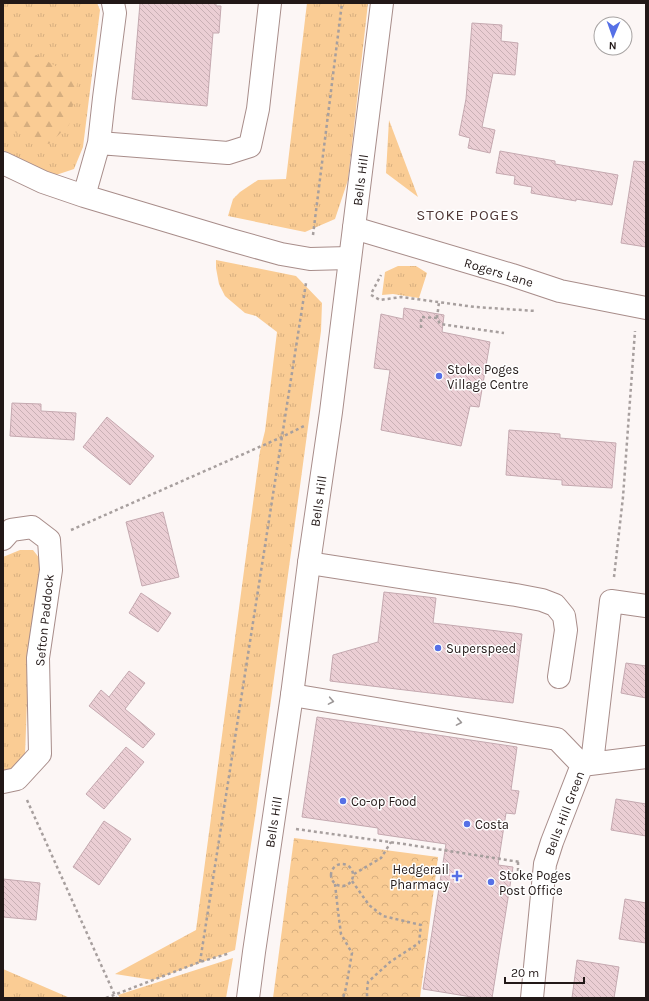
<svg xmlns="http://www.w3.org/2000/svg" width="649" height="1001" font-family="Karla,sans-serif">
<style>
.grass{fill:url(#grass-tufts)}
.forest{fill:url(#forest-firs)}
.park{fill:url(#park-crowns)}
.building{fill:url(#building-back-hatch);stroke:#c5a9b0}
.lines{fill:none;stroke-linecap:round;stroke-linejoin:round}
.minor-casing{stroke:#a88d8a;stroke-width:24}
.major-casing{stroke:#a88d8a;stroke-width:24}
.path{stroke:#a79f9e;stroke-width:2.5;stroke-dasharray:3 3;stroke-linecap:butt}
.minor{stroke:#fff;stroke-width:22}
.major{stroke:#fff;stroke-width:22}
.oneway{stroke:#9c9797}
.poi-dot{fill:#5670e6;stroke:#fff;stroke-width:1.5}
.labels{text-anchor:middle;stroke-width:3;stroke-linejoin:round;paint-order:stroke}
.street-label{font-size:13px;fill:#221817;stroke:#fff}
.poi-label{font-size:13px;fill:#221817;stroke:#fff;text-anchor:start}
.quarter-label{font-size:15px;letter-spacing:1px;fill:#503937;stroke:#fff}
</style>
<defs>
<pattern id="grass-tufts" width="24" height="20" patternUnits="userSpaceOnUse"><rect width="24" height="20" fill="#facc94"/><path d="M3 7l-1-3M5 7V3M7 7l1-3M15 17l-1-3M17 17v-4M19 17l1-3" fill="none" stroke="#d6ae7f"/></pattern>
<pattern id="forest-firs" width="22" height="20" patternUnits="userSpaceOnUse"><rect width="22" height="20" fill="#facc94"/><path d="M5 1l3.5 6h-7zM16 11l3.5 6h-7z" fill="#d6ae7f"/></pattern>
<pattern id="park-crowns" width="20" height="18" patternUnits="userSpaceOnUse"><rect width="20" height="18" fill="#facc94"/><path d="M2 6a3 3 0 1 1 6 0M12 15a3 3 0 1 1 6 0" fill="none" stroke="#d6ae7f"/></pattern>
<pattern id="building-back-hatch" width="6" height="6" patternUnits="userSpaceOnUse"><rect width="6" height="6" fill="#ebced4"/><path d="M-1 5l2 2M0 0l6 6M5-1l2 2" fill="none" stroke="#c9b0b5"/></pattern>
</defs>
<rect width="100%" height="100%" fill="#fcf6f5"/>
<!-- grass -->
<path class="grass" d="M3 3H97L100 10 83 147 74 169 53 176 3 150Z
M307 3H368L348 180 335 219 305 232 228 216 233 199 240 192 258 180 286 179Z
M389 120 418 197 386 173Z
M216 260 296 276 322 303 321 331 256 811 235 950 153 980 115 974 196 930 260 451 265 431 277 332 256 316 245 313 225 296 219 284 216 268Z
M398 266H416L427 273 419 298 393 294 382 295 385 272Z
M20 550H33L44 564 27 701 25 756 17 773 3 776V557Z
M233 958 226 998H120L118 995Z
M3 969 70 998H3Z"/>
<!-- forest -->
<path class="forest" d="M19 45 78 79 69 125 49 144 3 128V50Z"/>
<!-- park -->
<path class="park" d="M294 838 438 857 420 998H273Z"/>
<!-- building -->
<path class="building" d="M140 3H216V6H221L219 33H213L207 106 132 99Z
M472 23 502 25 501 41 518 43 515 75 493 73 482 127 495 130 490 153 468 148 470 138 459 135 466 99Z
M500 151 555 161V164L618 175 612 205 576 199V201L531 193 532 187 514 184 515 176 496 173Z
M634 161 646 162V247L621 243Z
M404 308 444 315 442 332 490 342 479 407 470 406 461 446 381 430 390 370 374 368 381 314 403 319Z
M12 403 41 404V411L76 413 74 440 10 436Z
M107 417 154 456 130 485 83 447Z
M509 430 560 434V438L616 443 612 488 562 485V480L506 475Z
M163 512 179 577 142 586 126 522Z
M384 592 436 598 433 623 522 634 513 703 330 681 333 655 378 642Z
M141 593 171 613 158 632 129 613Z
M626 663 646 666V698L621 693Z
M129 671 145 683 125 709 155 734 143 748 89 706 101 690 109 697Z
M317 717 517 747 511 790 519 791 515 814 506 813 498 865 513 867 492 998H478L423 989 446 844 378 834V828L302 817Z
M126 747 144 762 104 809 86 794Z
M616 799 646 804V836L611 830Z
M104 821 131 839 99 885 73 867Z
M3 879 40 883 36 920 3 917Z
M625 899 646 903V943L619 939Z
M577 960 619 967 614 998H572Z"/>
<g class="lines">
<!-- minor casing -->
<g class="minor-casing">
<path id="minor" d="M99 143 228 153 250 146 258 109 270 3
M3 163 43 182 84 196 231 240 281 254 310 259 349 258
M84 196 99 143 104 98 115 13 113 3
M354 228 512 275 560 291 646 308
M3 539 11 530 32 527 49 540 51 570 38 658 40 754 17 779 3 782
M309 563 516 595 542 600 555 605 564 616 566 630 559 677
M292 695 557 739 582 765
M592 763 611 601 646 606
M532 998 545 864 552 842 582 765 646 757"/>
</g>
<!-- major casing -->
<g class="major-casing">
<path id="major" d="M248 998 254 952 292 695 309 563 331 412 382 3"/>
</g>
<!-- path -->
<path class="path" d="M313 235 342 3
M372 292 381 275
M371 295 380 300 401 297 475 307 536 311
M437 318 439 302
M421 328V317L437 318 440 324 504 333
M71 530 282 437 304 426
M614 577 623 497 635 331
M27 800 116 998
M296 829 404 844 520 862
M331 875a11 11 0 1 1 22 0a11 11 0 1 1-22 0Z
M518 871V861
M354 874 381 858 391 842
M352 881 369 905 383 916 421 925 419 943 390 962 368 982 367 991V998
M335 884 338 911 341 934 352 953 346 988 343 998
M200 962 306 283
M106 998 200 962 230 953"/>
<!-- minor -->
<use href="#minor" class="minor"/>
<!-- major -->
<use href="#major" class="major"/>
</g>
<!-- one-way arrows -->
<defs><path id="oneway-chevron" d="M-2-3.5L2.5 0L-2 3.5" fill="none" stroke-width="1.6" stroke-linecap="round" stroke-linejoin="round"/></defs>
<g class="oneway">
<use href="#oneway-chevron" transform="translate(331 701) rotate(10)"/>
<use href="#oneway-chevron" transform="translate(459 722) rotate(10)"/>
</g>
<!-- markers -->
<g class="poi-dot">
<circle cx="439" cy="376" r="4"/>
<circle cx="438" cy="648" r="4"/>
<circle cx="343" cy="801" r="4"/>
<circle cx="467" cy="824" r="4"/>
<path d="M455 870h4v4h4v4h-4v4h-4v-4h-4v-4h4z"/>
<circle cx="491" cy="882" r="4"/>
</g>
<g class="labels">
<!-- street labels -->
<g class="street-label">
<text transform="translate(360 180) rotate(-83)" y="5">Bells Hill</text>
<text transform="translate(499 272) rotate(17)" y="5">Rogers Lane</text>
<text transform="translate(318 501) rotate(-82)" y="5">Bells Hill</text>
<text transform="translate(44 620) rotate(-84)" y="5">Sefton Paddock</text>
<text transform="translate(564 813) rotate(-69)" y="5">Bells Hill Green</text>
<text transform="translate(273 822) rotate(-81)" y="5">Bells Hill</text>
</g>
<!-- poi labels -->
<g class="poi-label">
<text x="447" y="374">Stoke Poges<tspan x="447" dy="15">Village Centre</tspan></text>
<text x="446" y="653">Superspeed</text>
<text x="351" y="806">Co-op Food</text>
<text x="475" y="829">Costa</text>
<text x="449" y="874" text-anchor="end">Hedgerail<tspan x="449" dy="15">Pharmacy</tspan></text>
<text x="499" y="880">Stoke Poges<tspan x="499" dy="15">Post Office</tspan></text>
</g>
<!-- quarter labels -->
<g class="quarter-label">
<text x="468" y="220">STOKE POGES</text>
</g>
</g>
<!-- border -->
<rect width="649" height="1001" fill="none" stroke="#221817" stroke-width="8"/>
<!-- north arrow -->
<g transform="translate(613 36) rotate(182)"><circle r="19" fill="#ffffff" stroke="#a7a3a2"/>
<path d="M0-3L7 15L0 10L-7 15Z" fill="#5670e6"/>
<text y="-6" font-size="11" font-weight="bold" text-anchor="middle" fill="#221817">N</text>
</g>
<!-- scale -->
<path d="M505 977v6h79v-6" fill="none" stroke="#221817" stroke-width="2"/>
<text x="511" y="977" font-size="12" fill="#221817" stroke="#ffffff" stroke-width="3" paint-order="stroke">20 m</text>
</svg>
